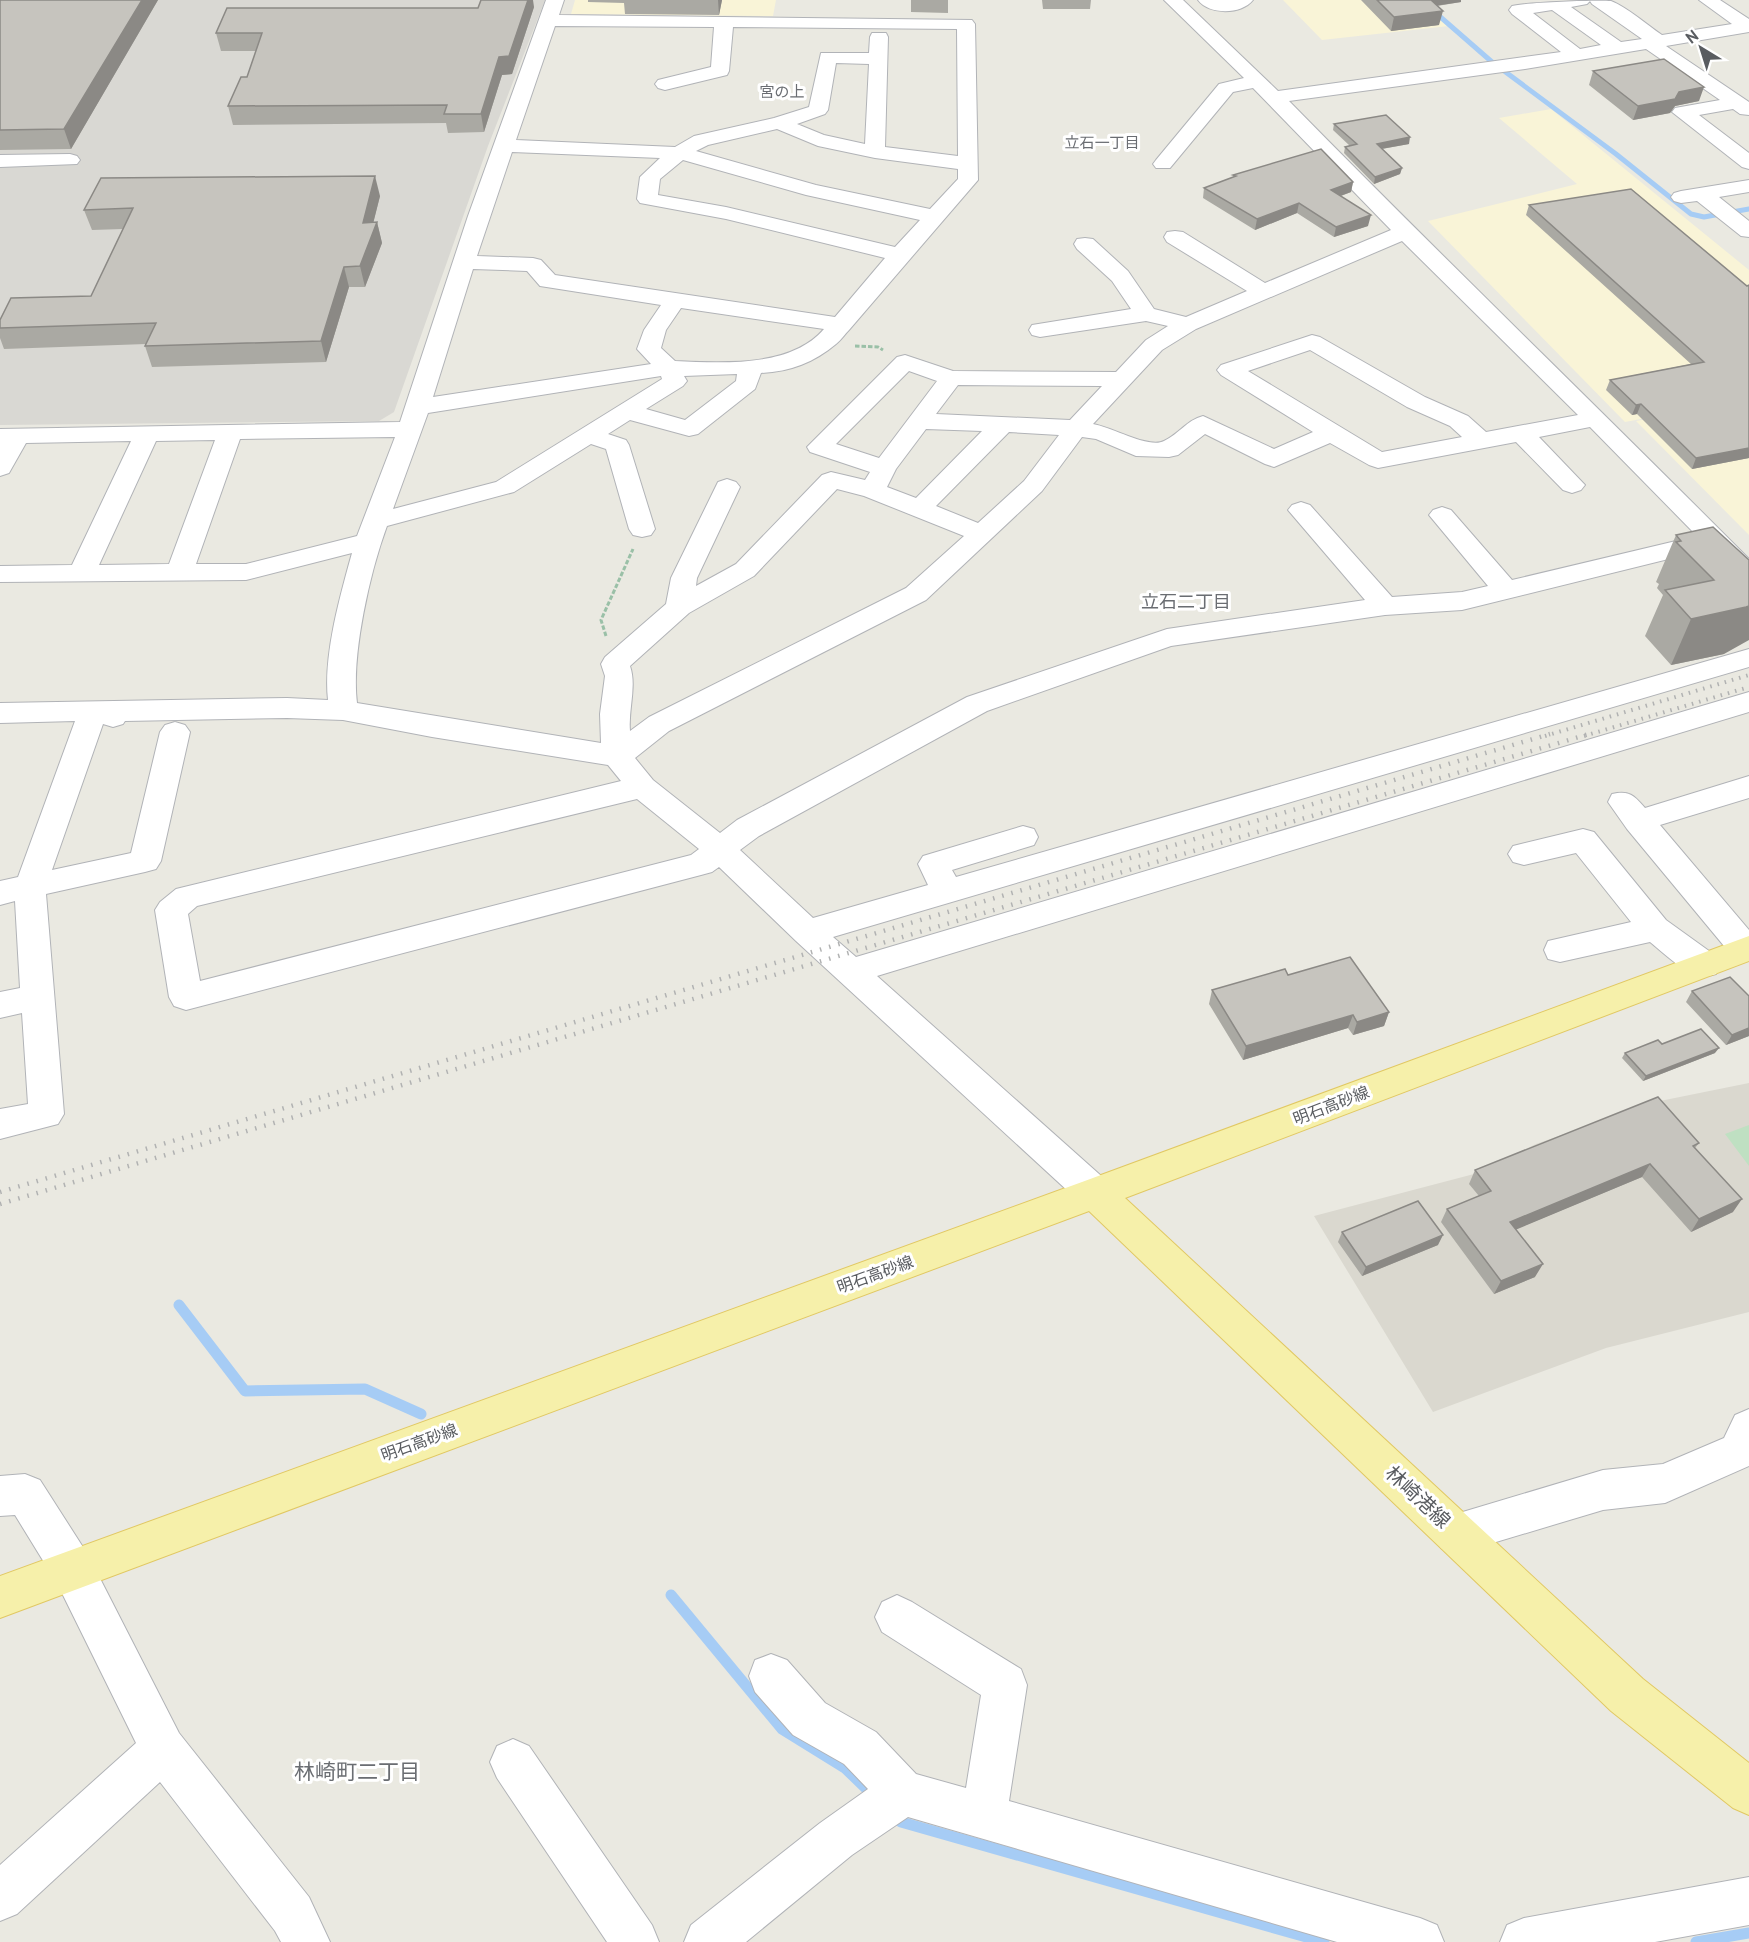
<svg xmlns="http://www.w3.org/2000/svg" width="1749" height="1942" font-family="'PT Sans','Noto Sans JP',sans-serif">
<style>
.commercial{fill:#f9f4d7}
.industrial{fill:#d9d8d3}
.education{fill:#dad8cf}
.green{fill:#bfe0c2}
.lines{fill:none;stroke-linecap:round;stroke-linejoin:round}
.stream-far1{stroke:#a6ccf5;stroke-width:5}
.stream{stroke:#a6ccf5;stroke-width:11}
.minor-casing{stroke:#b1b3b7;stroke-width:2}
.major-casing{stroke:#e1c863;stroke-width:2}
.path{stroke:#9ac0a7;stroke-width:3;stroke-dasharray:4.5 2;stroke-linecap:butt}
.minor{fill:#fff;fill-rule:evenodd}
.major{fill:#f6f0aa;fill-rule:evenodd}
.rail-far1{stroke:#b1b2b2;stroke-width:4;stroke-dasharray:1.5 6;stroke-linecap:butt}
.rail{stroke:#b1b2b2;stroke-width:4.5;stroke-dasharray:1.5 8;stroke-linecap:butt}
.wall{fill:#aaa9a3}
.shaded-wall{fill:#8b8985}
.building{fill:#c6c4be;stroke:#8b8985;stroke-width:1.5}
.labels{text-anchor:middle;stroke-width:6;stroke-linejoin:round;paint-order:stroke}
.far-neighbourhood-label{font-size:15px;fill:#6a6d72;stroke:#fff}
.street-label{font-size:16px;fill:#595c60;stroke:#fff}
.neighbourhood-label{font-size:18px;fill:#6a6d72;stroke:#fff}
.near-street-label{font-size:20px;fill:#595c60;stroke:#fff}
.near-neighbourhood-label{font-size:21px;fill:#6a6d72;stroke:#fff}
</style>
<rect width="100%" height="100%" fill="#eae9e1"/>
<!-- commercial -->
<path class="commercial" d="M575 0H776L773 16 571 14Z
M1283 0H1418L1449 26 1322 40Z
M1551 109 1749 270V399L1625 422 1428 221 1577 184 1499 118Z
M1749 400V535L1636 421Z"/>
<!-- industrial -->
<path class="industrial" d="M0 0H545L488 146 394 412 379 421 0 425Z"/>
<!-- education -->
<path class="education" d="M1749 1083V1312L1606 1348 1433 1412 1314 1216 1474 1174 1536 1144 1655 1102Z"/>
<!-- green -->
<path class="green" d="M1749 1125V1166L1725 1134Z"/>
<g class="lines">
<!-- stream-far1 -->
<path class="stream-far1" d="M1421 0 1492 62 1616 154 1691 214 1704 217 1749 209"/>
<!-- stream -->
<path class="stream" d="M179 1305 245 1391 365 1389 421 1414
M671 1595 782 1729 845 1768 874 1796
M893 1814 901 1822 1324 1942
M1696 1942 1749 1933"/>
<!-- minor casing -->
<g class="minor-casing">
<path id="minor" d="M546 0H564L559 15 972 20 975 24 978 180 849 330C845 334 841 340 836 344 815 362 789 372 761 373L755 389 698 434 689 436 630 420 608 434 626 440 629 445 655 529 651 535 642 537 633 535 629 529 606 449 591 444 514 492 387 526C370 572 351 655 357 703L601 743 600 714 605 676 601 664 605 657 666 604 671 578 718 482 727 479 736 482 740 487 697 578 696 586 736 564 822 475 831 472 865 480 870 472 810 452 807 447 897 357 905 355 953 371 1116 372 1146 340 1168 326 1146 321 1040 337 1032 335 1029 330 1032 325 1131 309 1112 281 1077 249 1074 244 1077 239 1085 238 1093 239 1128 271 1154 309 1186 317 1247 291 1167 242 1164 237 1167 232 1175 231 1183 232 1265 283 1391 230 1253 88 1233 92 1170 168H1156L1153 164 1156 160 1219 84 1244 78 1164 0H1183L1278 91 1561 52 1512 14 1509 10 1512 6C1529 2 1596 0 1611 1 1627 7 1647 25 1662 35L1732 24 1699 0H1720L1749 19V32L1666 46 1749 102V115L1740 114 1733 109 1699 115 1749 153V169L1742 167 1672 112 1675 108 1720 100 1646 49 1525 69 1289 101C1440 255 1596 405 1749 559V582L1740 580 1709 549 1462 610 1385 615 1171 646 987 711 759 836 740 850 813 918 928 885 918 864 923 856 1023 826 1034 829 1038 837 1034 845 952 870 956 877 1749 649V667L833 937 856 957 1749 692V712L877 976 1108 1182 1113 1193 1108 1204 1095 1208 1082 1204 796 941 719 867 712 872 701 875 186 1010 174 1006 169 997 155 910 160 902 176 889 621 781 608 765 432 737 343 720 287 718 125 721 123 724 113 727 103 724 52 870 131 853 160 732 165 725 175 722 185 725 190 732 161 861 156 869 145 872 46 894 64 1114 58 1124 0 1139V1109L28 1104 22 1013 0 1018V992L20 988 15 901 0 905V881L18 877 75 721 0 723V703L287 698 328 700C323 656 340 596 352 553L246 580 0 582V566L72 565 131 441 26 443 9 473 0 476V429L400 422 468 216ZM1590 1 1592 4 1642 39 1621 42 1571 7 1587 4ZM1552 10 1601 45 1580 49 1533 13ZM555 26 714 27 711 67 658 80 655 84 658 88 665 90 727 75 729 71 733 27 957 29 958 156 885 147 888 37 886 33H872L870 37 869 53H821L809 107 774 118 694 136 675 147 516 140ZM836 63 869 64 865 144 824 135 797 124 825 114 828 110ZM777 129 818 146 875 158 958 169V179L930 209 816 185 696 151 708 145ZM512 152 660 158 640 177 637 199 640 203 726 219 885 258 835 317 555 275 541 260 533 258 477 256ZM683 160 806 195 920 220 895 247 726 207 658 195 660 179ZM1402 241 1578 415 1486 432 1468 416 1425 397 1320 337 1312 335 1221 365 1217 370 1221 375 1313 432 1274 449 1203 416C1187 420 1179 434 1164 441 1149 449 1112 427 1093 424L1162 350 1196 329ZM473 269 527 271 540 286 661 305 644 330 637 349 651 364 433 397ZM681 308 824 329C791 368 722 363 675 361L661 348 666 330ZM1310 350 1407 407 1450 426 1462 437 1382 452 1248 371ZM909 371 937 381 879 458 836 444ZM737 374 736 381 685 420 646 409 683 386 687 381 684 376ZM661 376 662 379 496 482 393 509 428 413ZM958 385 1102 386 1070 420 936 414ZM1590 427 1697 536 1512 580 1451 510 1442 507 1433 510 1429 515 1488 586 1462 592 1392 597 1310 505 1301 502 1292 505 1288 510 1365 600 1167 629 967 697 737 820 720 833 653 780 635 758 669 731 926 600 1042 491 1082 437 1096 439 1136 456 1169 457 1178 455 1205 434 1265 464 1274 467 1330 443 1369 465 1378 468 1516 442 1563 490 1572 493 1581 490 1585 485 1539 437ZM926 429 982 431 916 498 887 487 896 469ZM1009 432 1059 435 1024 481 978 523 936 506ZM395 437 357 536 246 564H196L240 439ZM215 440 169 564 99 565 156 441ZM837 489 864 496 964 536 906 588 649 717 630 731C628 710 637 686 630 666L689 613 754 576ZM637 799 699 849 691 855 200 981 188 914 197 906Z
M1198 0H1253C1241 15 1209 15 1198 0Z
M70 154 77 156 80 160 77 164 0 167V155Z
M1749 180V192L1719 197 1749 221V237L1741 236 1697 201 1681 203 1674 201 1671 197 1674 193 1681 191Z
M1749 776V798L1660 825 1749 930V960L1734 958 1627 829 1608 802 1612 794C1629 790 1634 795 1645 808Z
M1583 829 1594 832 1666 920 1716 956 1720 965 1716 974C1691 982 1669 957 1650 942L1560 962 1548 959 1544 950 1548 941 1631 922 1576 853 1524 865 1513 862 1508 854 1513 846Z
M1749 1409V1466L1665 1503 1603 1510 1456 1554 1441 1548 1435 1534 1441 1520 1456 1514 1603 1470 1663 1464 1724 1438 1735 1415Z
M25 1474 40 1480 88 1555 179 1733 309 1897 330 1942H281L275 1931 160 1782 17 1914 0 1921V1865L136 1743 58 1585 15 1515 0 1516V1476Z
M897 1595 912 1602 1021 1669 1027 1685 1009 1801 1420 1918 1437 1925 1444 1942H1337L908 1817 852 1855 746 1942H684L691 1925 820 1823 868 1789 844 1764 793 1735 755 1692 749 1676 755 1660 771 1654 787 1660 825 1703 876 1732 916 1774 966 1788 981 1695 882 1632 875 1617 882 1602Z
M513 1739 529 1746 652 1925 659 1942H607L497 1778 490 1762 497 1746Z
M1749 1877V1925L1655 1942H1500L1507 1925 1524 1918Z"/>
</g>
<!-- major casing -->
<g class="major-casing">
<path id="major" d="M1749 936V961L1125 1198 1643 1679 1749 1763V1815L1733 1808 1611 1711 1089 1211 0 1618V1576L1082 1182Z"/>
</g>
<!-- path -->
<path class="path" d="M855 346 878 347 883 350
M606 636 601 620 633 549"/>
<!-- minor -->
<use href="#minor" class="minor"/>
<!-- major -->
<use href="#major" class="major"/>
<!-- rail-far1 -->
<path class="rail-far1" d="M1545 736 1749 675
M1584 736 1749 687"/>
<!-- rail -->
<path class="rail" d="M0 1192 1550 734
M0 1204 1589 734"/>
</g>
<!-- wall -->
<path class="wall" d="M0 0H158L71 149 0 150Z
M588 0H722L719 15 625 14 624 3 588 2Z
M911 0H948V13L911 12Z
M1042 0H1091L1090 9H1043Z
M1361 0H1461V2L1437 6 1439 25 1391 31Z
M534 7 512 74 502 75 484 132 448 133 446 123 233 125 228 106 247 77 256 51H221L216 33Z
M1593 71 1699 101 1675 106 1670 113 1633 120 1589 85Z
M1334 124 1409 144 1382 149 1402 168 1400 174 1374 184 1344 153 1345 147 1350 146 1333 130Z
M1233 175 1353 182 1351 192 1341 196 1368 226 1334 237 1297 213 1255 230 1203 198 1204 188 1233 177Z
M380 196 373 223 377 222 382 243 365 287H349L326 362 152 367 145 346 146 344 4 349 0 338V320L91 296 123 229 92 230 84 210Z
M1529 205 1747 286 1749 285V458L1692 469 1637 414 1632 415 1606 390 1610 380 1691 364 1526 215Z
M1713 527 1724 654 1671 665 1645 636 1663 595 1657 588 1659 584 1656 582 1676 535Z
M1288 975 1389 1012 1384 1026 1353 1035 1348 1028 1243 1060 1209 1004 1212 990Z
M1692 991 1749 996V1036L1726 1045 1686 1002Z
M1662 1044 1715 1053 1643 1081 1622 1058 1625 1053Z
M1699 1143 1695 1148 1733 1212 1691 1232 1642 1177 1516 1229 1535 1277 1494 1294 1441 1222 1447 1209 1479 1196 1469 1184 1475 1170Z
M1342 1232 1438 1245 1362 1276 1338 1242Z"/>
<!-- shaded-wall -->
<path class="shaded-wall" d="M142 0H158L71 149 64 129Z
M528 0H533L534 7 512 74 502 75 484 132 481 114 499 57Z
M718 0H722L719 15Z
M1423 0H1461V2L1421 8Z
M1443 11 1439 25 1391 31 1394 17Z
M1704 87 1699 101 1675 106 1670 113 1633 120 1638 106 1679 92Z
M1410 137 1409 144 1375 150 1377 144Z
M1402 168 1400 174 1374 184 1375 177Z
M375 176 380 196 368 244 363 223Z
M1353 182 1351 192 1329 200 1331 190Z
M1299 203 1297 213 1255 230 1257 219Z
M1371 215 1368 226 1334 237 1336 227Z
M377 222 382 243 365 287 360 266Z
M344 267 349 287 326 362 321 341Z
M1641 404 1637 414 1632 415 1636 405Z
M1749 448V458L1692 469 1696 458Z
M1749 606V640L1724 654 1671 665 1691 619Z
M1389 1012 1384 1026 1353 1035 1357 1022Z
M1353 1015 1348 1028 1243 1060 1246 1046Z
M1749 1028V1036L1726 1045 1732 1035Z
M1719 1048 1715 1053 1643 1081 1646 1076Z
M1650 1164 1642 1177 1503 1235 1510 1222Z
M1742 1199 1733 1212 1691 1232 1699 1219Z
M1443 1235 1438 1245 1362 1276 1366 1267Z
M1543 1264 1535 1277 1494 1294 1501 1281Z"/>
<!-- building -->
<path class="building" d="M0 0H142L64 129 0 130Z
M481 0H528L509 56 499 57 481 114H444L447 105 228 106 241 77H247L262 33H216L227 8H478Z
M1377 0H1431L1443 11 1394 17Z
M1664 59 1704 87 1679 92 1675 99 1638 106 1593 71Z
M1386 115 1410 137 1377 144 1402 168 1375 177 1345 147 1357 144 1334 124Z
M1321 149 1353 182 1331 190 1371 215 1336 227 1299 203 1257 219 1204 188 1236 176 1233 175Z
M375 176 363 223 377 222 360 266 344 267 321 341 145 346 156 323 0 328V320L11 298 91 296 133 208 84 210 101 178Z
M1631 189 1747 286 1749 285V448L1696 458 1641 404 1636 405 1610 380 1704 362 1529 205Z
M1713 527 1749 560V606L1746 607 1691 619 1665 590 1714 580 1676 542 1681 541 1676 535Z
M1350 957 1389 1012 1357 1022 1353 1015 1246 1046 1212 990 1285 969 1288 975Z
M1730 977 1749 996V1028L1732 1035 1692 991Z
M1701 1029 1719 1048 1646 1076 1625 1053 1658 1040 1662 1044Z
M1658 1097 1699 1143 1693 1146 1742 1199 1699 1219 1650 1164 1510 1222 1543 1264 1501 1281 1447 1209 1491 1191 1475 1170Z
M1418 1201 1443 1235 1366 1267 1342 1232Z"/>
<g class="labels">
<!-- far-neighbourhood labels -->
<g class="far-neighbourhood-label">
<text x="782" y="97">宮の上</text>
<text x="1102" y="148">立石一丁目</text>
</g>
<!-- street labels -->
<g class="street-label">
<text transform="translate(1331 1105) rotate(-21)" y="6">明石高砂線</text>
<text transform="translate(875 1274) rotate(-20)" y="6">明石高砂線</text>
<text transform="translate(419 1442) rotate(-20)" y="6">明石高砂線</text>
</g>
<!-- neighbourhood labels -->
<g class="neighbourhood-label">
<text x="1186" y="608">立石二丁目</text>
</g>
<!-- near-street labels -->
<g class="near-street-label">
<text transform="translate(1418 1497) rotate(43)" y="7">林崎港線</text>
</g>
<!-- near-neighbourhood labels -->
<g class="near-neighbourhood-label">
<text x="357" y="1779">林崎町二丁目</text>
</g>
</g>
<!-- north arrow -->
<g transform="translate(1701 48) rotate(322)" stroke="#ffffff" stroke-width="4.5" paint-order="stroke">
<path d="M0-4.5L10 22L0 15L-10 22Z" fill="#595c60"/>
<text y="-9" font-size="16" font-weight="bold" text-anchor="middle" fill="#595c60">N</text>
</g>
</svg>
